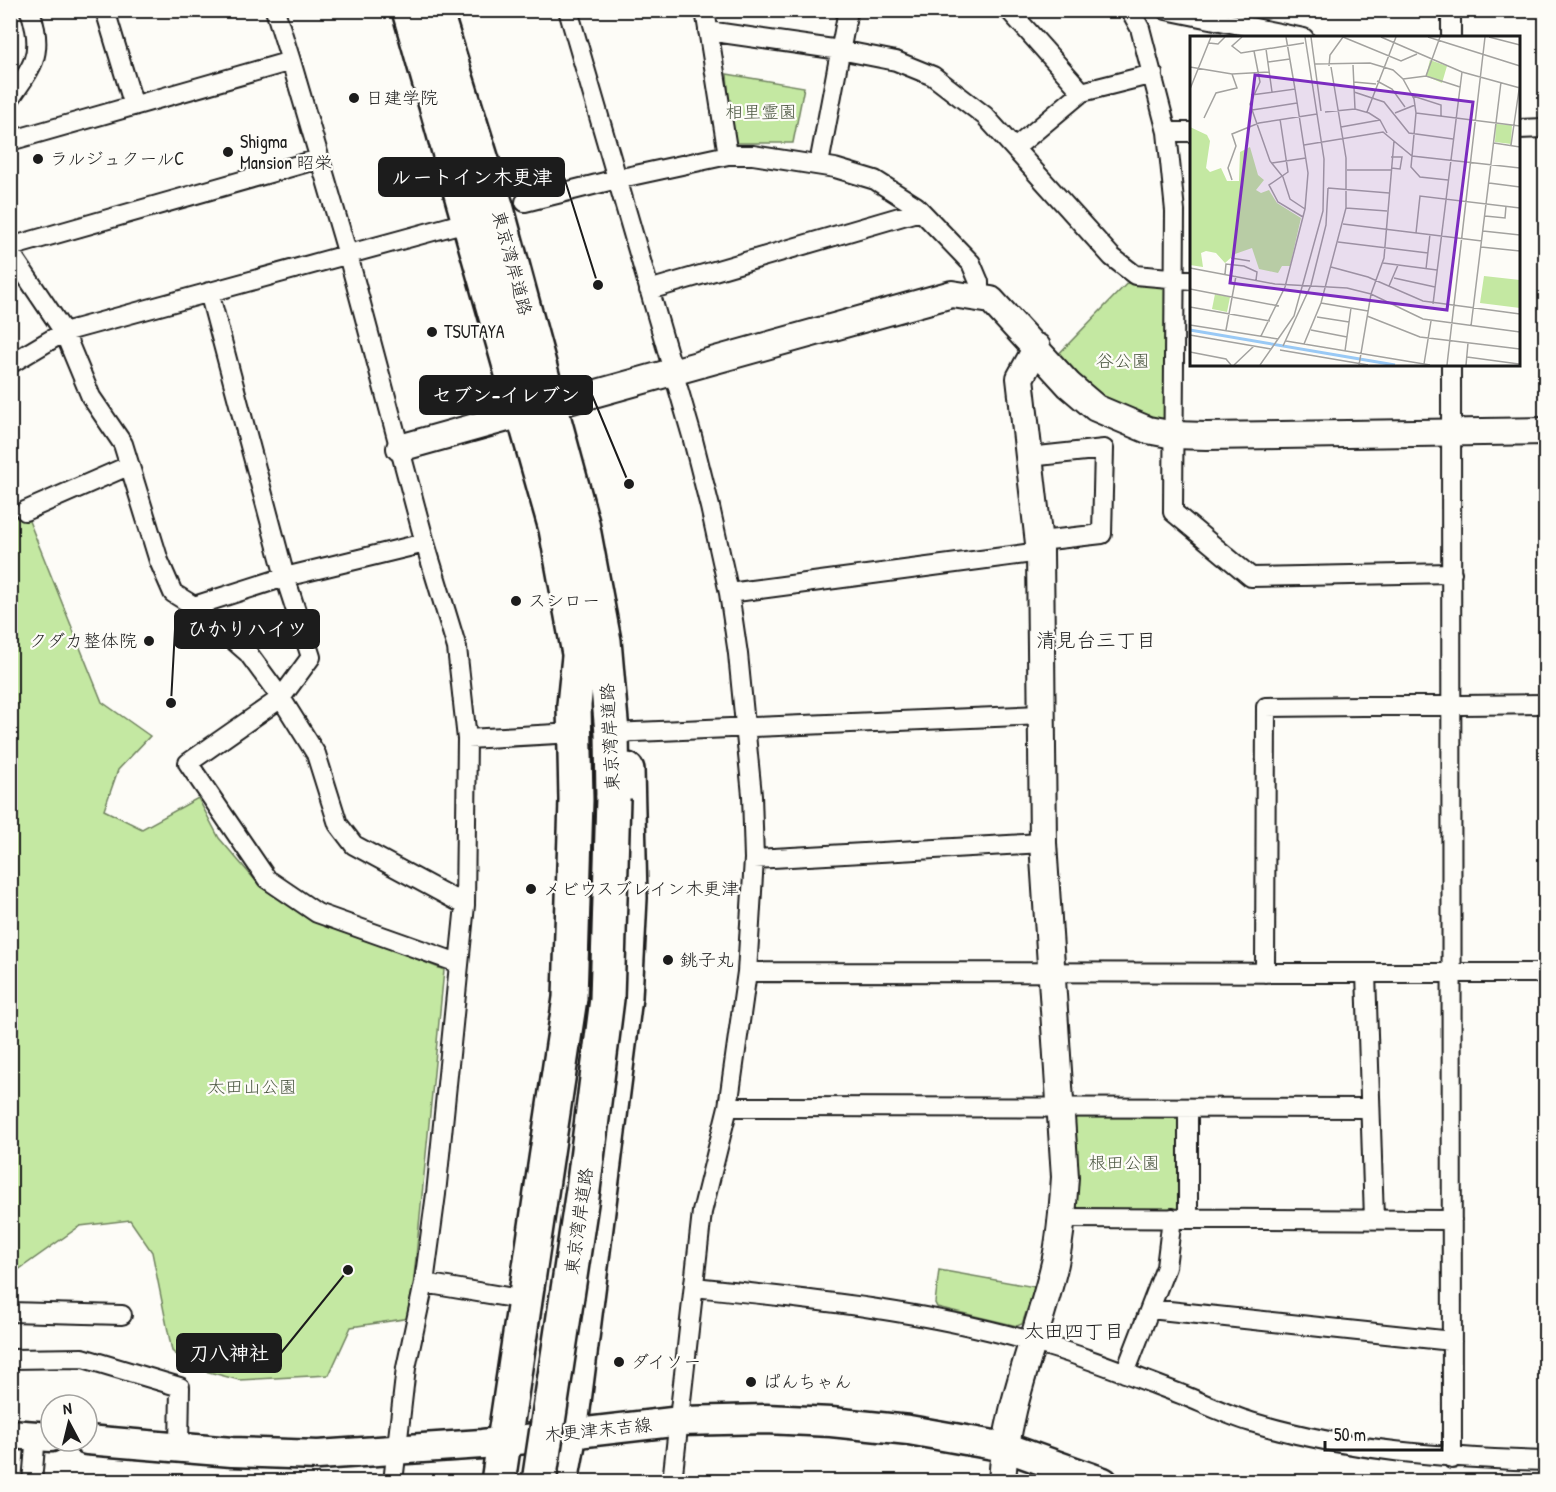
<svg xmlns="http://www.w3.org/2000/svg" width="1556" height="1492" font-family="'Patrick Hand','Klee One',sans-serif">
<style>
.green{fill:#c4e8a2;stroke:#70825f;stroke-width:1.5}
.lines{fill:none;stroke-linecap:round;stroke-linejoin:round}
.street-casing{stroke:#1c1c1c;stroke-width:22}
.secondary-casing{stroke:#1c1c1c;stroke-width:30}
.primary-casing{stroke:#1c1c1c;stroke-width:33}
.highway-casing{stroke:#1c1c1c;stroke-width:38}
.street{stroke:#fdfcf7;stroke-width:18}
.secondary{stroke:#fdfcf7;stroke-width:26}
.primary{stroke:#fdfcf7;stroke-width:28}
.highway{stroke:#fdfcf7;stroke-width:33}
.highway-bridge-casing{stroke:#1c1c1c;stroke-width:38;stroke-linecap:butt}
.highway-bridge{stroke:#fdfcf7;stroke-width:33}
.poi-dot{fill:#1c1c1c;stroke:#fdfcf7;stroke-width:2}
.labels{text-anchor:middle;stroke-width:4.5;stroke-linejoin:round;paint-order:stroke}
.poi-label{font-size:18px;fill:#1c1c1c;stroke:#fdfcf7;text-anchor:start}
.park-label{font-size:18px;fill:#4e5944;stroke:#fdfcf7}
.street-label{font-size:18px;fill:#1c1c1c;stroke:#fdfcf7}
.neighbourhood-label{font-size:20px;fill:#1c1c1c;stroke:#fdfcf7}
.inset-river{fill:none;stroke:#99c9f5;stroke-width:3}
.inset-road{fill:none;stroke:#a3a29f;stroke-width:1.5}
.view{fill:#7b2cbf;fill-opacity:0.15;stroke:#7b2cbf;stroke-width:3}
.inset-edge{fill:none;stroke:#1c1c1c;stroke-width:3}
.leader{fill:none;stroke:#1c1c1c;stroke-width:2}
.callout-dot{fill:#1c1c1c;stroke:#fdfcf7;stroke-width:2}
.callout{fill:#1c1c1c;stroke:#1c1c1c;stroke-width:2}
.callout-label{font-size:20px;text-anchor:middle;font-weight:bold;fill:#fff}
</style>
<rect width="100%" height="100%" fill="#fdfcf7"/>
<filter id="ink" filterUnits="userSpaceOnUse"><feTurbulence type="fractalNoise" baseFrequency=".0167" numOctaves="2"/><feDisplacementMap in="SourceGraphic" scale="12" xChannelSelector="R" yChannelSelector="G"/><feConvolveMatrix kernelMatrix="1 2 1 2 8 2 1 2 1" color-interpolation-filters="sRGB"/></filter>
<g filter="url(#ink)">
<!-- green -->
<path class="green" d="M727 74 804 87 793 143H732Z
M1135 275 1174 280V435L1148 430 1050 363Z
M25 511 102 702 150 736 118 770 104 810 142 829 198 798 219 838 261 887 314 918 444 970 410 1318 351 1327 329 1375 239 1380 190 1367 172 1351 152 1252 130 1220 80 1226 11 1275 10 520Z
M1063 1110 1184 1112 1185 1215 1067 1214Z
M939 1270 1035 1287 1022 1324 1017 1326 937 1307 935 1303Z"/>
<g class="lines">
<!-- street casing -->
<g class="street-casing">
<path id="street" d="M105 10 134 106
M275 10 291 61
M568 10 692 436 710 507 729 593 738 654 752 795 754 859 747 972 728 1107 702 1212 672 1482
M705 10 728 155
M1009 10 1082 92
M1130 10 1140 28 1167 132 1175 211 1173 512 1251 577 1452 573
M1166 10 1304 38
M1451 10V38
M708 31 840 50 896 61 933 76 985 116 1112 257 1135 275 1192 280
M10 99C27 73 41 61 35 29 33 22 33 16 29 10
M1518 129 1546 128
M1167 132H1192
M10 141 291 61 348 255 425 543 457 648 467 739 465 905 436 1194 424 1283 406 1368 393 1482
M1015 148 1082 92 1153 74
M819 164 848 10
M525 202 617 179 728 155H753L835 168 875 180 916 206 971 263 979 282V297
M10 247 319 159
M10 252 64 332 91 397 123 444 159 561 173 593 194 606 248 653 281 698 316 754 338 824 354 845 465 905
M649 290 920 211
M209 292 285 577 311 657 281 698 188 763 267 879 317 913 458 963
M10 364 64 332 470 221
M1451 364 1452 1459
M1029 457 1104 449 1102 534 1040 541
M25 511 128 466
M729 593 1040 552
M194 606 285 577 425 543
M612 733 1042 715
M467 739 575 733
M754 859 1043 843
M747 972 1546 973
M1265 973 1266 707 1546 704
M1366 973 1374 1219
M728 1107 1370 1108
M1063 1218 1452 1220
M1188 1218V1108
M424 1283 525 1300
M695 1287C808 1299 921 1310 1030 1341 1082 1355 1133 1376 1183 1395 1205 1404 1228 1415 1251 1422 1347 1451 1445 1458 1546 1461
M1150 1309 1452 1341
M10 1312 122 1315
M10 1359 83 1358 180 1387 179 1448
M1125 1373 1166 1267 1172 1218
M32 1482 36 1435"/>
</g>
<!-- secondary casing -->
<g class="secondary-casing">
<path id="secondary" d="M400 448 952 294 991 300 1069 385 1096 408 1148 430 1174 435 1206 436 1546 431
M1002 1482C1006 1406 1038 1336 1055 1263 1061 1235 1063 1206 1065 1177L1043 843 1040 552 1020 378 1037 347"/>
</g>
<!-- primary casing -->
<g class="primary-casing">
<path id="primary" d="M10 1434 51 1437
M87 1440 232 1452 318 1455 482 1444 681 1421 766 1419 831 1422 909 1430 1005 1447 1103 1482"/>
</g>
<!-- highway casing -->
<g class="highway-casing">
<path id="highway" d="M409 10 556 529 582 670
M435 10 497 209 582 523 604 641 612 733 613 798
M498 1482 570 998 576 800 574 705 580 647
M561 1482 570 1433 625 997 630 898 627 770"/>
</g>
<!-- street -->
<use href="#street" class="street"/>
<!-- secondary -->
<use href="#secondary" class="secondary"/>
<!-- primary -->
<use href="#primary" class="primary"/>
<!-- highway -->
<use href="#highway" class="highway"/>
<!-- highway-bridge casing -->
<g class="highway-bridge-casing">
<path id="highway-bridge" d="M539 1482 583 1190 607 999 613 798"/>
</g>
<!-- highway-bridge -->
<use href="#highway-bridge" class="highway-bridge"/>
</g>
</g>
<!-- markers -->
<g class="poi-dot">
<circle cx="354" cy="98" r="6"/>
<circle cx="228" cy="152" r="6"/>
<circle cx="38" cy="159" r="6"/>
<circle cx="432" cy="332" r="6"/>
<circle cx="516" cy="601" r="6"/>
<circle cx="149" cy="641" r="6"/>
<circle cx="531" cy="889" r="6"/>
<circle cx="668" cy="960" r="6"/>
<circle cx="619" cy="1362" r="6"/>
<circle cx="751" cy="1382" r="6"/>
</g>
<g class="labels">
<!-- poi labels -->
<g class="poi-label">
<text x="366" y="104">日建学院</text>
<text x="240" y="148">Shigma<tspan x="240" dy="21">Mansion 昭栄</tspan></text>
<text x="50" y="165">ラルジュクールC</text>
<text x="444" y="338">TSUTAYA</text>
<text x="528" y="607">スシロー</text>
<text x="137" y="647" text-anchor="end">クダカ整体院</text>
<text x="543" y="895">メビウスブレイン木更津</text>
<text x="680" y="966">銚子丸</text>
<text x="631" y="1368">ダイソー</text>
<text x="763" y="1388">ぱんちゃん</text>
</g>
<!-- park labels -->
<g class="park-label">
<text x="761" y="118">相里霊園</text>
<text x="1123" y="367">谷公園</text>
<text x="252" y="1093">太田山公園</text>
<text x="1124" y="1169">根田公園</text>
</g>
<!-- street labels -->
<g class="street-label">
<text transform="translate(512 263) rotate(75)" y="6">東京湾岸道路</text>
<text transform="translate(610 737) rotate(-93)" y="6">東京湾岸道路</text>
<text transform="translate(579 1221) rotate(-82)" y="6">東京湾岸道路</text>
<text transform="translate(598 1430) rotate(-6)" y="6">木更津末吉線</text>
</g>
<!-- neighbourhood labels -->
<g class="neighbourhood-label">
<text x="1096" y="647">清見台三丁目</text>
<text x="1074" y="1338">太田四丁目</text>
</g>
</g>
<!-- overview -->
<g transform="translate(1190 36)">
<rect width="330" height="330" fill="#fdfcf7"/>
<path d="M240 24 257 30 252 47 236 40ZM306 88 322 89 321 108 305 106ZM0 91 17 99 20 105 16 132 20 136 31 132 37 145H49L50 116 60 111 68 139 74 144 66 154 71 157 79 154 87 167 111 182 100 230H92L88 237 69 233 62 212 45 218 35 227 26 217 16 215 11 217 13 231 0 229ZM294 240 330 244V272L290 267ZM25 258 40 261 37 276 22 273Z" fill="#c4e8a2"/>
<path class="inset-river" d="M0 294 205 329"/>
<path class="inset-road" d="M52 1 42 10 51 17 114 7M96 1 105 53M121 1 131 75M153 1 211 25 227 18M191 1 272 36 330 52M238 1 330 30M299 1 330 9M19 7 28 8 35 1M76 13 82 56M64 15 70 46 60 68 80 125 93 141 100 163 115 173M78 26 100 23M125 28 180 27 203 34 213 43 224 63 226 77 221 131 230 141 258 144M163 29 165 73M139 30 140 19 153 1M0 31 42 38 79 36M236 40 250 1M213 43 236 40 270 51M187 45 202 53 215 71M164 46 186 48M0 53 21 1M164 56 194 66 219 97 263 103M61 59 105 53 118 137 115 173 95 251 71 300M223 60 251 69V80M62 74 107 67M135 76 165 73 179 77 190 84 197 97M177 76 206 1M205 77 225 69M226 77 330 90M14 82 26 57 47 52 42 38M90 83 98 136 79 149 88 166 113 181M151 91 190 84M304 107 330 111M114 109 193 96 222 120 330 132M321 109 330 47M82 127 116 122M201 132 210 133 212 121H201M157 134H201M42 144 38 132 46 110 42 98 69 87 127 78M299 147 330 151M138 152 199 157M156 172 197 175M295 180 315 182 316 170M153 188 292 205M293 195 330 199M226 197 230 160 330 172M148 206 238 217M291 211 330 215M41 222 60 225M193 227 247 234M141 231 178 241 233 265 330 278M0 232 85 248 157 252 181 258 233 283 330 296M236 233 240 198M35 238 36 228 54 230 67 236 66 244M204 242 245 251M199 250 208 229M0 253 89 270M131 267 178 275M243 268 272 36M0 271 80 285M177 280 230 301 330 313M127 281 159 286M0 289 88 303M281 290 311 46M36 294 46 240M121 294 157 301M0 299 81 313M96 305 240 329M114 308 131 267 156 172V122L141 31M93 310 121 249 136 189 138 152M90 314 178 329M155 315 161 272M0 316 36 323 41 329M277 321 329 328M234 328 241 285M44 329 64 310M70 329 104 280 133 175 134 123 115 1M169 329 181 258 194 222 204 105M257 329 295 1M276 329 278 307"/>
<path class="view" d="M65 39 283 66 257 274 40 247Z"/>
<rect width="330" height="330" class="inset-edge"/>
</g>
<!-- callouts -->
<path class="leader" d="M598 285L564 177M629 484L592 395M171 703L175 629M348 1270L281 1353"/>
<g class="callout-dot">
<circle cx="598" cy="285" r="6"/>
<circle cx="629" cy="484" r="6"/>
<circle cx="171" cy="703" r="6"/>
<circle cx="348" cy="1270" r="6"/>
</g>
<g class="callout">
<rect x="379" y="158" width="185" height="38" rx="6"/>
<rect x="420" y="376" width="172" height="38" rx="6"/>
<rect x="175" y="610" width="144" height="38" rx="6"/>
<rect x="177" y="1334" width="104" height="38" rx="6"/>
</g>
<g class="callout-label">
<text x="472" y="184">ルートイン木更津</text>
<text x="506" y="402">セブン-イレブン</text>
<text x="247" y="636">ひかりハイツ</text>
<text x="229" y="1360">刀八神社</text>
</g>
<!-- margin -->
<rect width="1556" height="1492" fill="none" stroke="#fdfcf7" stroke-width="36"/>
<rect x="18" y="18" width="1520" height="1456" fill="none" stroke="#1c1c1c" stroke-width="2" filter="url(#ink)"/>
<!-- north arrow -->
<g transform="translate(69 1423) rotate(353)"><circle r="28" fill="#fdfcf7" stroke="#a3a29f" stroke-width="1.5"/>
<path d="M0-4.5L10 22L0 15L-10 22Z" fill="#1c1c1c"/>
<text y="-9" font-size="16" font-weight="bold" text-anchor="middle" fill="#1c1c1c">N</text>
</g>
<!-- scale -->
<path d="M1325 1441v9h117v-9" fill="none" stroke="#1c1c1c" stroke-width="3"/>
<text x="1334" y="1441" font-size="18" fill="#1c1c1c" stroke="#fdfcf7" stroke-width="4.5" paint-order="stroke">50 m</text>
</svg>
